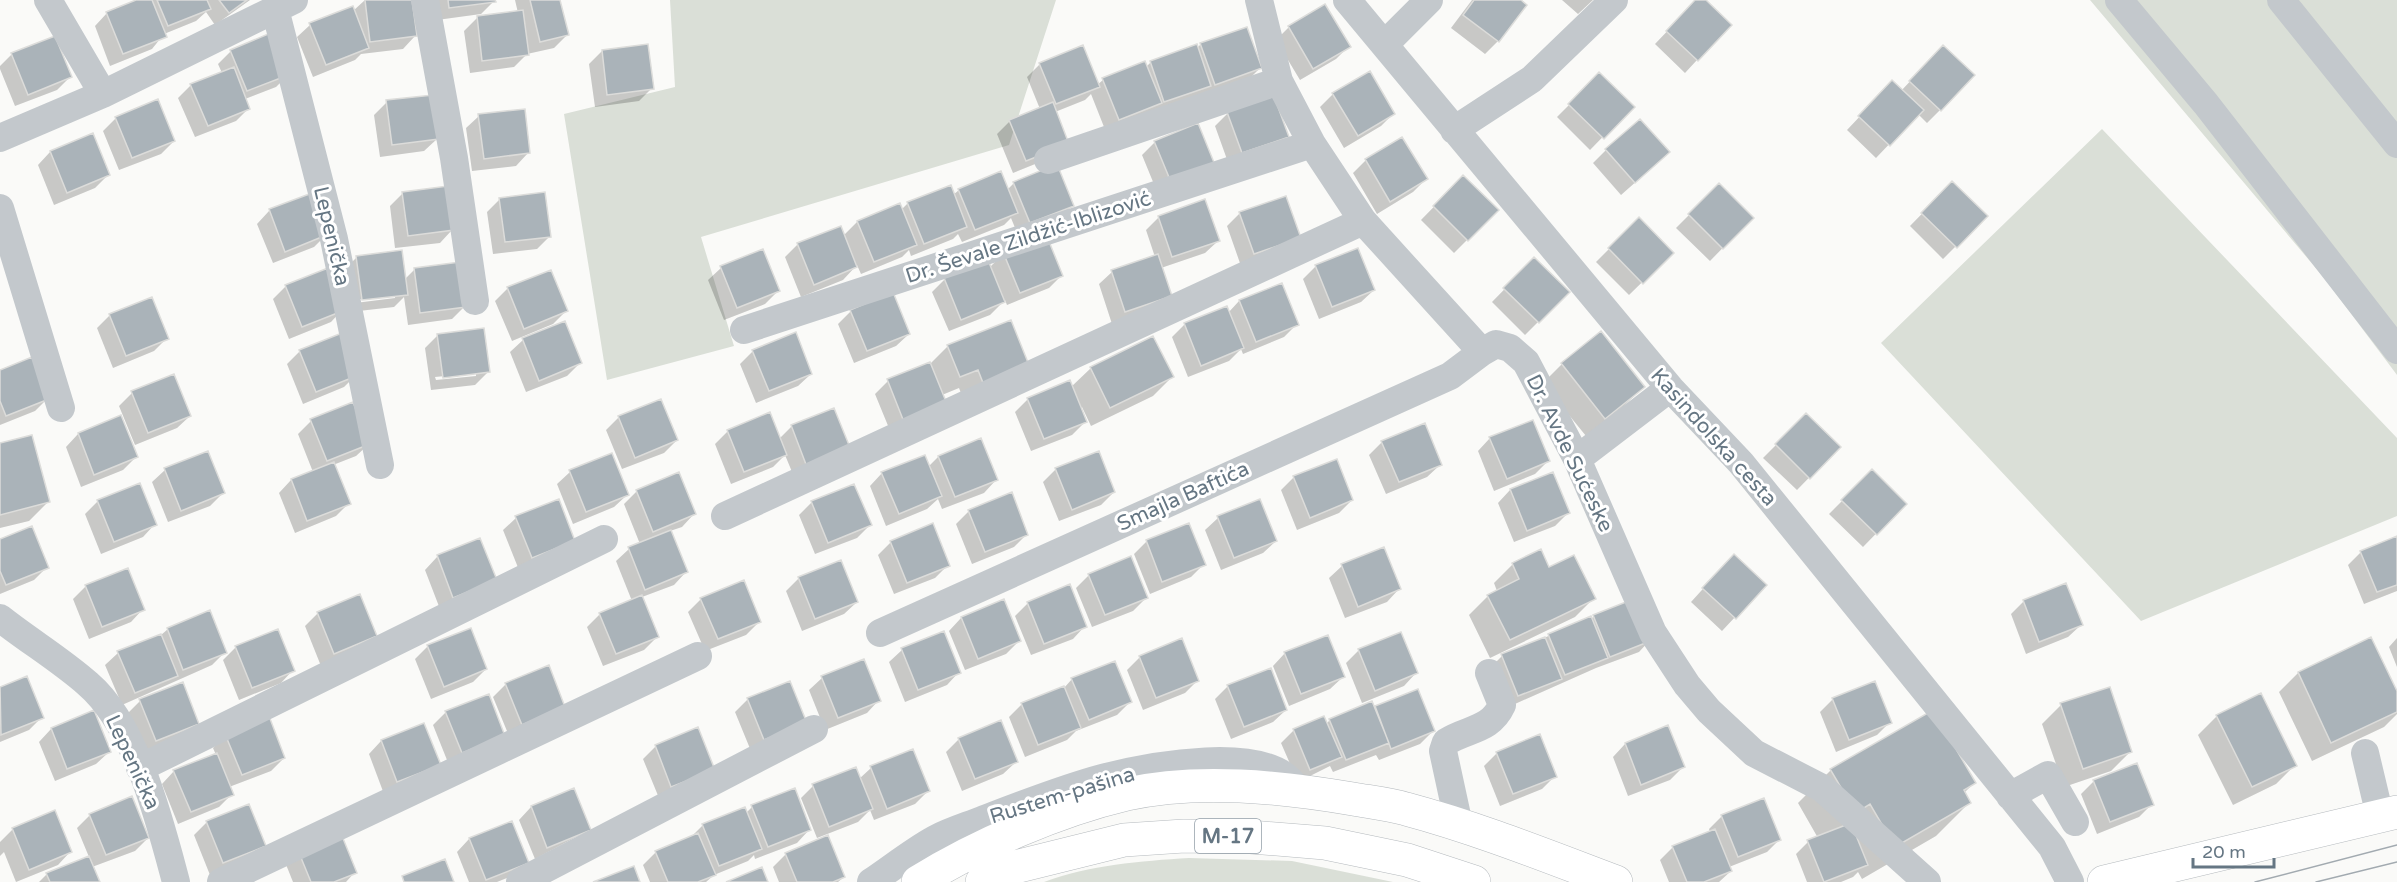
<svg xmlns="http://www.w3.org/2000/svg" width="2397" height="882" font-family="'Varela Round',sans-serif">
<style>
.green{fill:#dadfd7}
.shadow{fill:#0003;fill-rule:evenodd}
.building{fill:#aab3b9;stroke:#dcdcda;stroke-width:1.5}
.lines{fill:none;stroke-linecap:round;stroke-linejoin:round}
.major-casing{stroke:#b5babe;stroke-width:34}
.minor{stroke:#c3c8cc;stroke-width:28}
.major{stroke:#fff;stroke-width:33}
.tram{stroke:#a2aab0;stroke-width:1.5}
.labels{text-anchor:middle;stroke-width:6;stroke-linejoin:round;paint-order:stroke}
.shield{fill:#fff;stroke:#939fa8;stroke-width:1.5}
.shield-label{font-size:20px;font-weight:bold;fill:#657683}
.street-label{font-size:21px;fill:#657683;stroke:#fff}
</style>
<rect width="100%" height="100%" fill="#fafaf8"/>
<!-- green -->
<path class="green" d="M670 0H1056L1009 145 701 237 734 346 607 380 564 114 675 87Z
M2090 0H2111L2397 359V375L2325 279Z
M2128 0H2274L2397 154V338Z
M2290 0H2397V134Z
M2102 129 2397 438V516L2141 621 1881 343Z
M1189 858 1292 861 1393 882H1044C1089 865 1141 861 1189 858Z"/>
<!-- shadow -->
<path class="shadow" d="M139 0H250L215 25 206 12 196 21 164 34 152 49 110 66 95 26 107 13Z
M365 0H411L415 36 403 49 361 54 355 60 313 77 297 37 310 25 353 11Z
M434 0H494V1L481 14 437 20Z
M515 0H559L567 35 554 48 527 54 514 67 470 73 464 31 477 18 518 13Z
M1472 0H1518L1525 5 1498 41 1485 54 1451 28Z
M1562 0H1593L1578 14Z
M1697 0H1703L1697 60 1685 73 1655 44Z
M1325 6 1349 46 1336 59 1300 80 1276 40 1289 27Z
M1201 44 1260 68 1247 81 1106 132 1091 94 1085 100 1055 112V156L1013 173 997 134 1010 121 1040 109 1027 77 1040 64 1097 85 1103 80 1146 67 1151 62 1197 48Z
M231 51 289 74 276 87 245 99 249 108 236 121 195 137 178 98 191 85 222 73 218 64Z
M602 51 652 88 639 101 595 107 589 64Z
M12 54 70 77 57 90 15 106 0 69V66Z
M1930 60 1940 110 1927 123 1918 114 1876 158 1847 130 1880 95 1901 91Z
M1599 75 1632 107 1590 150 1557 117Z
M1333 94 1394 113 1381 126 1344 148 1320 107Z
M387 102 437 139 424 151 380 157 374 115Z
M1228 113 1287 137 1229 165 1215 126Z
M479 116 528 153 516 166 472 171 466 128Z
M116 118 174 141 161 154 119 170 103 131Z
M1197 125 1158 194 1142 155 1155 142Z
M1402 139 1426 179 1413 192 1377 214 1353 173 1366 160Z
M1606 150 1655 165 1621 195 1593 163Z
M50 152 108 175 95 188 54 205 38 165Z
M1463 177 1497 210 1454 253 1421 220Z
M1014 183 1072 206 1059 218 1018 235 1011 218 1004 225 962 242 958 234 953 239 911 256 909 250 902 257 861 274 857 265 843 280 801 297 785 257 798 244 843 236 857 222 901 210 908 203 953 195 959 190H1007Z
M1952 183 1986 216 1943 259 1910 226Z
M1719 185 1752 218 1710 261 1676 228Z
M403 193 452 230 440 243 395 248 390 206Z
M311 195 327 234 314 247 273 263 257 224 269 211Z
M500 199 550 236 537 249 493 254 487 212Z
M1240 213 1299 237 1241 266 1227 226Z
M1159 217 1218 241 1205 253 1161 268 1158 308 1112 324 1099 284 1112 272 1155 257 1146 230Z
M1639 219 1672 253 1629 295 1596 262Z
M1004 253 1061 276 1049 288 1007 305 1005 300 990 315 949 331 932 292 945 279 989 268Z
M357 257 405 279 415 269 465 306 452 319 408 325 404 297 394 307 350 312 344 270ZM395 295V298L355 303 354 300Z
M1534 259 1568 292 1525 335 1492 302Z
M1316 266 1374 290 1361 302 1319 319 1303 279Z
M721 268 778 291 765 304 724 320 708 280Z
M1281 285 1297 324 1284 337 1243 354 1241 349 1229 361 1188 377 1172 337 1184 325 1226 308 1228 313 1239 301Z
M286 286 343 309 331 322 289 339 273 299Z
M508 288 566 311 553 324 512 341 495 301Z
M151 299 167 338 154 351 113 368 97 328 110 315Z
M851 311 909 334 896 346 854 363 838 324Z
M438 335 488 372 475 385 431 390 425 348ZM476 373V376L436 380 435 377Z
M523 340 580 363 567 376 526 392 510 352Z
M948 346 1029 369 966 406 959 388 942 395 891 433 875 394 888 381 930 364Z
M300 351 357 374 344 387 303 404 287 364Z
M753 351 811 374 798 386 756 403 740 364Z
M1562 364 1643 387 1624 406 1586 436 1543 383Z
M1091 368 1172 377 1153 396 1091 426 1082 407 1079 408 1085 422 1072 435 1031 451 1015 412 1028 399 1071 387Z
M0 372 48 398 35 411 0 425Z
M132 393 190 416 177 428 135 445 119 406Z
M833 410 849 449 795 479 785 455 773 467 731 484 715 444 728 431 779 439 791 427Z
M1806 415 1839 447 1797 490 1763 458Z
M120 417 136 457 123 470 81 487 66 447 78 434Z
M619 417 677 440 664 453 622 469 606 430Z
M311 421 369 444 356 456 333 465 349 503 336 516 295 533 279 493 291 480 313 472 298 434Z
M1490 438 1548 461 1535 474 1494 491 1478 451Z
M1382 442 1440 465 1427 477 1386 494 1369 455Z
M0 445 48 502 29 521 0 528Z
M938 457 996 480 984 493 942 509 938 499 927 509 886 526 870 486 882 473 928 467Z
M1056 469 1114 492 1101 505 1059 521 1043 482Z
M165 470 223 493 210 506 168 522 152 482Z
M1872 471 1905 504 1863 547 1829 514Z
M570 472 627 495 614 507 573 524 557 484Z
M1552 474 1568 513 1555 526 1514 542 1498 503 1510 490Z
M1294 477 1352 500 1339 513 1297 530 1281 490Z
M637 491 694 514 682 527 670 531 686 572 674 585 642 597 657 637 644 650 603 666 587 627 600 614 632 601 616 561 629 549 640 544 624 504Z
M98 501 155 524 143 537 101 554 85 514Z
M1259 501 1276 541 1263 553 1221 570 1205 530 1218 518Z
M812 502 870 525 857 538 815 554 799 515Z
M969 511 1027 534 1014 547 972 564 956 524Z
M516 518 574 541 519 570 503 530Z
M2397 538V591L2364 604 2348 565 2361 552Z
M0 540 47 567 34 580 0 594Z
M479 540 495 580 440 609 425 570 437 557Z
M1147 541 1204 564 1191 577 1150 594 1134 554Z
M891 542 948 565 935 578 894 594 878 555Z
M1513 564 1549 569 1594 598 1575 617 1490 658 1469 615 1488 596 1497 591 1494 583Z
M1342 566 1399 589 1387 602 1345 618 1329 578Z
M1721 569 1765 585 1722 631 1691 602Z
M1089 575 1146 598 1133 611 1092 627 1076 588Z
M799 578 857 602 844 614 802 631 786 591Z
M2065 585 2081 625 2068 637 2026 654 2011 614 2024 601Z
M86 586 143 609 131 622 89 639 73 599Z
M701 599 759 622 746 635 705 651 688 612Z
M1028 603 1085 626 1073 639 1031 655 1015 616Z
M318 613 375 636 321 666 305 626Z
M1594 617 1651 639 1639 652 1596 668 1506 708 1490 668 1503 655Z
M961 618 1019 641 1006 654 965 670 949 631Z
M168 629 225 652 212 665 122 705 105 665 118 653 161 635Z
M2397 638V667L2389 647Z
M2370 639 2397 694V714L2384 727 2312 761 2279 692 2298 673Z
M428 646 486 669 473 682 431 699 415 659Z
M236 647 293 670 281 683 239 700 223 660Z
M902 650 959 672 947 685 905 702 889 662Z
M1359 650 1416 673 1404 686 1362 703 1346 663Z
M1285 653 1343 677 1330 689 1289 706 1273 666Z
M1140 657 1198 680 1185 693 1143 710 1127 670Z
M26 678 42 717 29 730 0 742V688Z
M822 678 879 700 867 713 825 730 809 690Z
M1072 679 1130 702 1117 715 1076 731 1067 740 1025 757 1009 717 1022 704 1064 688Z
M506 684 564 707 509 736 493 697Z
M1228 686 1286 710 1273 722 1231 739 1215 699Z
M1417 691 1433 731 1420 744 1379 760 1376 755 1333 772 1330 766 1298 782 1281 743 1294 730 1326 724 1330 720 1374 709Z
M748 699 805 722 751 751 735 712Z
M1833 699 1890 722 1877 735 1836 752 1820 712Z
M140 701 198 724 143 753 127 714Z
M2061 705 2130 752 2111 771 2064 787 2042 724Z
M446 712 491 748 449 765 433 725Z
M2217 716 2295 765 2276 784 2233 805 2198 735Z
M423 725 439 765 384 794 369 754 381 741Z
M1667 727 1683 767 1670 780 1628 796 1613 757 1625 744Z
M51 729 109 752 96 764 55 781 39 742Z
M226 735 284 758 271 771 229 787 232 794 219 807 178 824 162 784 174 771 216 755 213 748Z
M959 739 1016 762 1003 774 962 791 946 752Z
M656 746 713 769 659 798 643 759Z
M1497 753 1555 776 1542 789 1500 806 1484 766Z
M871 768 928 791 915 804 874 820 870 810 858 822 817 838 801 798 813 786 859 779Z
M1831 770 1974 783 1964 793 1969 803 1936 836 1862 879 1858 872 1853 877 1841 882H1807L1796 854 1808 842 1818 838 1798 803Z
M2094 781 2152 804 2139 817 2097 834 2081 794Z
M573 790 589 830 535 859 519 820 531 807Z
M752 807 809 830 797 843 755 859 754 855 748 861 714 875 706 882H650L643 865 656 852 690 838 703 825 746 813Z
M90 815 148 838 135 851 92 867 98 882H39L47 874 89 857 77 828Z
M1722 816 1780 839 1767 852 1729 867 1731 871 1719 882H1669L1660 860 1673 847 1710 832 1709 829Z
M207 822 265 845 210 875 194 835Z
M511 823 527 862 514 875 497 882H469L457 852 469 839Z
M13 829 70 852 58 865 16 882 4 852 0 856V842Z
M298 849 355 872 346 882H293L285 862Z
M786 854 844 877 838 882H779L773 867Z"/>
<!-- building -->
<path class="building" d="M136 0H152L167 37 123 54 106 12Z
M157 0H207L211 9 168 26Z
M219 0H247L229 13Z
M365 0H412L417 36 370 42Z
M448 0H495L496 2 449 8Z
M530 0H560L569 35 540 42Z
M1474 0H1521L1527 5 1499 42 1463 15Z
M1695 0H1706L1732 25 1698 61 1666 31Z
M1325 4 1351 47 1313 69 1288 26Z
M353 6 369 48 326 65 309 23Z
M523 10 529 55 482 61 477 16Z
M1247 27 1262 68 1215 85 1200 43Z
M273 32 291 74 247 91 230 50Z
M55 36 72 77 28 95 11 53Z
M648 44 654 89 607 95 602 50Z
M1197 44 1211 86 1164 102 1150 61Z
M1083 45 1100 87 1056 104 1039 63Z
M1943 45 1975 75 1941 111 1909 81Z
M1145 61 1162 103 1119 120 1102 78Z
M234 67 250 109 208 126 190 84Z
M1370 71 1395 114 1358 136 1332 93Z
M1599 72 1635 107 1604 139 1568 104Z
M1892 80 1924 110 1890 146 1858 116Z
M433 95 439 139 392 145 386 100Z
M1274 96 1289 137 1242 153 1227 112Z
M158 99 175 141 132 158 115 117Z
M1053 102 1069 144 1026 161 1009 120Z
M525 109 530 153 484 159 478 114Z
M1640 119 1670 152 1635 183 1605 149Z
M1198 123 1215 165 1171 182 1154 141Z
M93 133 110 175 67 193 50 151Z
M1402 137 1428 179 1390 202 1365 159Z
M1057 164 1074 206 1030 223 1013 182Z
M1001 171 1018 213 975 230 958 189Z
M1463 175 1499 210 1468 241 1433 206Z
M1952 181 1988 216 1957 248 1921 213Z
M1719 183 1754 218 1723 249 1688 214Z
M951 185 967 227 924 244 907 202Z
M448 186 454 230 408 236 402 192Z
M545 192 551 237 505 242 499 198Z
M312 193 329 234 285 252 269 209Z
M1286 196 1301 238 1254 254 1239 212Z
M1205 199 1220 241 1172 257 1158 216Z
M900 203 917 245 874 262 857 221Z
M1639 217 1674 253 1643 284 1608 248Z
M841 226 857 267 814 285 797 243Z
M1046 234 1063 276 1020 293 1003 252Z
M1358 248 1375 290 1332 307 1315 265Z
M763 249 780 291 737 308 720 266Z
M402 250 408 295 362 300 356 256Z
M1158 254 1172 296 1125 312 1111 270Z
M1534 257 1570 292 1539 323 1503 288Z
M988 260 1005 302 961 320 944 278Z
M460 262 466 307 420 313 414 268Z
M328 268 345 310 302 327 285 285Z
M551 270 568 311 524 329 507 287Z
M1282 283 1299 325 1256 342 1239 300Z
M893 292 910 334 867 351 850 310Z
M152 297 169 339 126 356 109 314Z
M1227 306 1244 348 1201 366 1184 323Z
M1011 320 1031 370 985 388 978 370 960 377 947 345Z
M565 321 582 363 539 381 522 338Z
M484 328 490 372 443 378 437 334Z
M1601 331 1645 387 1605 419 1561 363Z
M796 332 812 374 769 391 752 350Z
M342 333 359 375 316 392 299 350Z
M1153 336 1174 377 1110 408 1090 367Z
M32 357 49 399 6 416 0 401V370Z
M930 362 947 404 904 422 887 379Z
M174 374 191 416 148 433 131 391Z
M1070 380 1087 422 1044 439 1027 398Z
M661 399 678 440 635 458 618 416Z
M353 402 370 444 327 461 310 419Z
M834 408 851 450 807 467 791 425Z
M770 412 787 455 744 472 727 430Z
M1806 413 1841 447 1810 479 1775 444Z
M121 415 138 457 94 475 78 433Z
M1533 420 1550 461 1507 479 1489 437Z
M1425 423 1442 465 1399 482 1381 441Z
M32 435 50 502 0 515V443Z
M981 438 998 480 955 497 938 456Z
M208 451 225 493 181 511 164 468Z
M1099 451 1115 492 1072 510 1055 468Z
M612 453 629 495 586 512 569 470Z
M925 455 942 496 899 514 881 472Z
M1337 459 1353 500 1310 518 1293 476Z
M334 462 351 504 307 521 291 479Z
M1872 469 1907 504 1877 535 1841 500Z
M679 472 696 514 653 532 636 490Z
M1553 472 1570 513 1527 531 1510 489Z
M140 483 157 525 114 542 97 500Z
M854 484 872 525 828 543 811 501Z
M1012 492 1028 535 985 552 968 510Z
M559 499 575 541 532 558 515 516Z
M1260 499 1277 541 1234 558 1217 516Z
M933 523 950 566 907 583 890 541Z
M1189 523 1206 565 1162 582 1146 540Z
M32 526 49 568 6 585 0 571V539Z
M671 530 688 572 645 590 628 547Z
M2397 536V585L2377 592 2360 551Z
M480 538 497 580 453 598 437 555Z
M1384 547 1401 589 1358 607 1341 564Z
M1541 549 1549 567 1574 555 1596 599 1510 640 1487 595 1519 579 1512 563Z
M1734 554 1767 585 1736 619 1702 588Z
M1131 556 1148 598 1105 615 1088 574Z
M841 560 858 602 815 619 798 577Z
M128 568 145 610 102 627 85 585Z
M744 580 761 622 718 639 700 598Z
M2066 583 2083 625 2039 642 2023 600Z
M1070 584 1087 627 1044 644 1027 602Z
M360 594 377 636 334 654 317 612Z
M642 595 659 637 616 654 599 613Z
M1636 598 1653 640 1610 657 1593 615Z
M1004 599 1021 641 978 659 961 617Z
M210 610 227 653 183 670 167 628Z
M1591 616 1608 658 1565 675 1548 634Z
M471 628 487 669 444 687 427 645Z
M278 629 295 671 252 688 235 646Z
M944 631 961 673 918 690 901 648Z
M1401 632 1418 673 1375 691 1358 649Z
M161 634 178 676 135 693 117 651Z
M1328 635 1345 677 1301 694 1284 652Z
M1545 637 1562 679 1518 696 1501 654Z
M2371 637 2397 691V712L2331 743 2298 672Z
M1182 638 1199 681 1156 698 1139 656Z
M864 659 881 701 838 718 821 676Z
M1115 661 1132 702 1089 720 1071 678Z
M549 665 565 707 522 725 505 683Z
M1271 668 1287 710 1244 727 1227 685Z
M27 676 44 718 1 735 0 687Z
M790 681 807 723 764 740 747 698Z
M1875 681 1892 723 1849 740 1832 698Z
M183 682 199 724 156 741 139 699Z
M1064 686 1081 728 1038 745 1021 703Z
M2110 687 2132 752 2083 769 2060 703Z
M1418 689 1435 731 1391 749 1375 706Z
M2261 693 2297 766 2252 787 2216 715Z
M489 694 505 736 462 753 445 711Z
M1372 701 1389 743 1346 760 1329 719Z
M94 710 111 752 67 769 51 728Z
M1933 710 1976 783 1964 790 1971 803 1895 847 1870 804 1856 813 1830 769Z
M269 716 285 758 242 775 225 734Z
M1324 716 1342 757 1310 770 1293 729Z
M1001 720 1018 762 975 779 958 738Z
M424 723 441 765 397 782 381 740Z
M1668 725 1685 767 1641 785 1625 743Z
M698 727 715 770 671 787 655 745Z
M1540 734 1557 777 1513 794 1496 752Z
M913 749 930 791 887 809 870 766Z
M217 753 234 795 191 812 173 770Z
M2137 763 2154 805 2110 822 2093 780Z
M856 767 873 809 829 827 812 784Z
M574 788 591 830 547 848 531 806Z
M795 788 811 830 768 847 751 805Z
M132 796 149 838 106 855 89 814Z
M1764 798 1781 840 1738 857 1721 815Z
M249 804 266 846 223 863 206 821Z
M745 807 762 849 719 866 702 824Z
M55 810 72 852 29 870 12 828Z
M512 821 529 863 486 880 469 838Z
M1851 823 1868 865 1824 882 1807 840Z
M1715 829 1732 871 1704 882H1687L1672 846Z
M340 831 357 873 334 882H311L297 848Z
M698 833 716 875 698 882H668L655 851Z
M828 835 845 877 833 882H797L785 853Z
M89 856 100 882H50L46 873Z
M445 859 454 882H404L402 876Z
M634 866 640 882H593Z
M762 867 768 882H726Z"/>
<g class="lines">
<!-- major casing -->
<g class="major-casing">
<path id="major" d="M918 882C977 845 1059 810 1127 794 1198 778 1282 787 1353 799 1370 802 1389 804 1406 809 1477 828 1547 856 1616 882
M982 882 1011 868 1124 840 1184 836 1251 837 1325 843 1407 860 1474 882
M2104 882 2397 812"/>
</g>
<!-- minor -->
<path class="minor" d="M48 0 103 94
M425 0 454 158 475 301
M1259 0 1279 81 1312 144 1363 221 1482 352 1496 344 1510 348 1526 362 1577 459 1653 633 1687 685 1709 711 1754 753 1822 788 1927 882
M1347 0 1670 388 1741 463 2052 847 2070 882
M2119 0 2206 104 2397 350
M2281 0 2397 144
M275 9 334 239 380 465
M1385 44 1429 0
M1454 130 1532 79 1614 0
M0 138 103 94 294 0
M1048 160 1279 81
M0 208 61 408
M744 330 1312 144
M1577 459 1670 388
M725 516 1363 221
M0 618C29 641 61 660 88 684 136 725 160 822 176 882
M880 633 1450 376 1482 352
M2365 753 2380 816
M140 768 604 539
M2010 796 2048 775 2075 822
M1459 825 1443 751 1446 742C1468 728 1490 731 1502 705L1489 673
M221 882 698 656
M520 882 814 729
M871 882C892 868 913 851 935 839 950 831 967 826 982 820 1021 805 1061 789 1102 778 1144 767 1272 741 1296 789"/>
<!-- major -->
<use href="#major" class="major"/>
<!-- tram -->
<path class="tram" d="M2255 882 2397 845
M2316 882 2397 862"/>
</g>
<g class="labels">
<!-- shield labels -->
<rect class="shield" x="1195" y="819" width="66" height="34" rx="4.5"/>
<g class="shield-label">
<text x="1228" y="843">M-17</text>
</g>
<!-- street labels -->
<g class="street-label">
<text transform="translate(332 236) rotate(77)" y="7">Lepenička</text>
<text transform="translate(1028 237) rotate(-18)" y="7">Dr. Ševale Zildžić-Iblizović</text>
<text transform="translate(1714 437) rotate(48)" y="7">Kasindolska cesta</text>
<text transform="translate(1570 453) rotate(64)" y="7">Dr. Avde Sućeske</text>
<text transform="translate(1183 496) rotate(-24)" y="7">Smajla Baftića</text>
<text transform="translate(133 762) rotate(65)" y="7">Lepenička</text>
<text transform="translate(1062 795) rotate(-17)" y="7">Rustem-pašina</text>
</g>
</g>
<!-- scale -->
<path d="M2193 858v9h81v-9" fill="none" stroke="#657683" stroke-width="3"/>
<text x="2202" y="858" font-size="18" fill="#657683" stroke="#ffffff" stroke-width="4.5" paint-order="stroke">20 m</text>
</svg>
